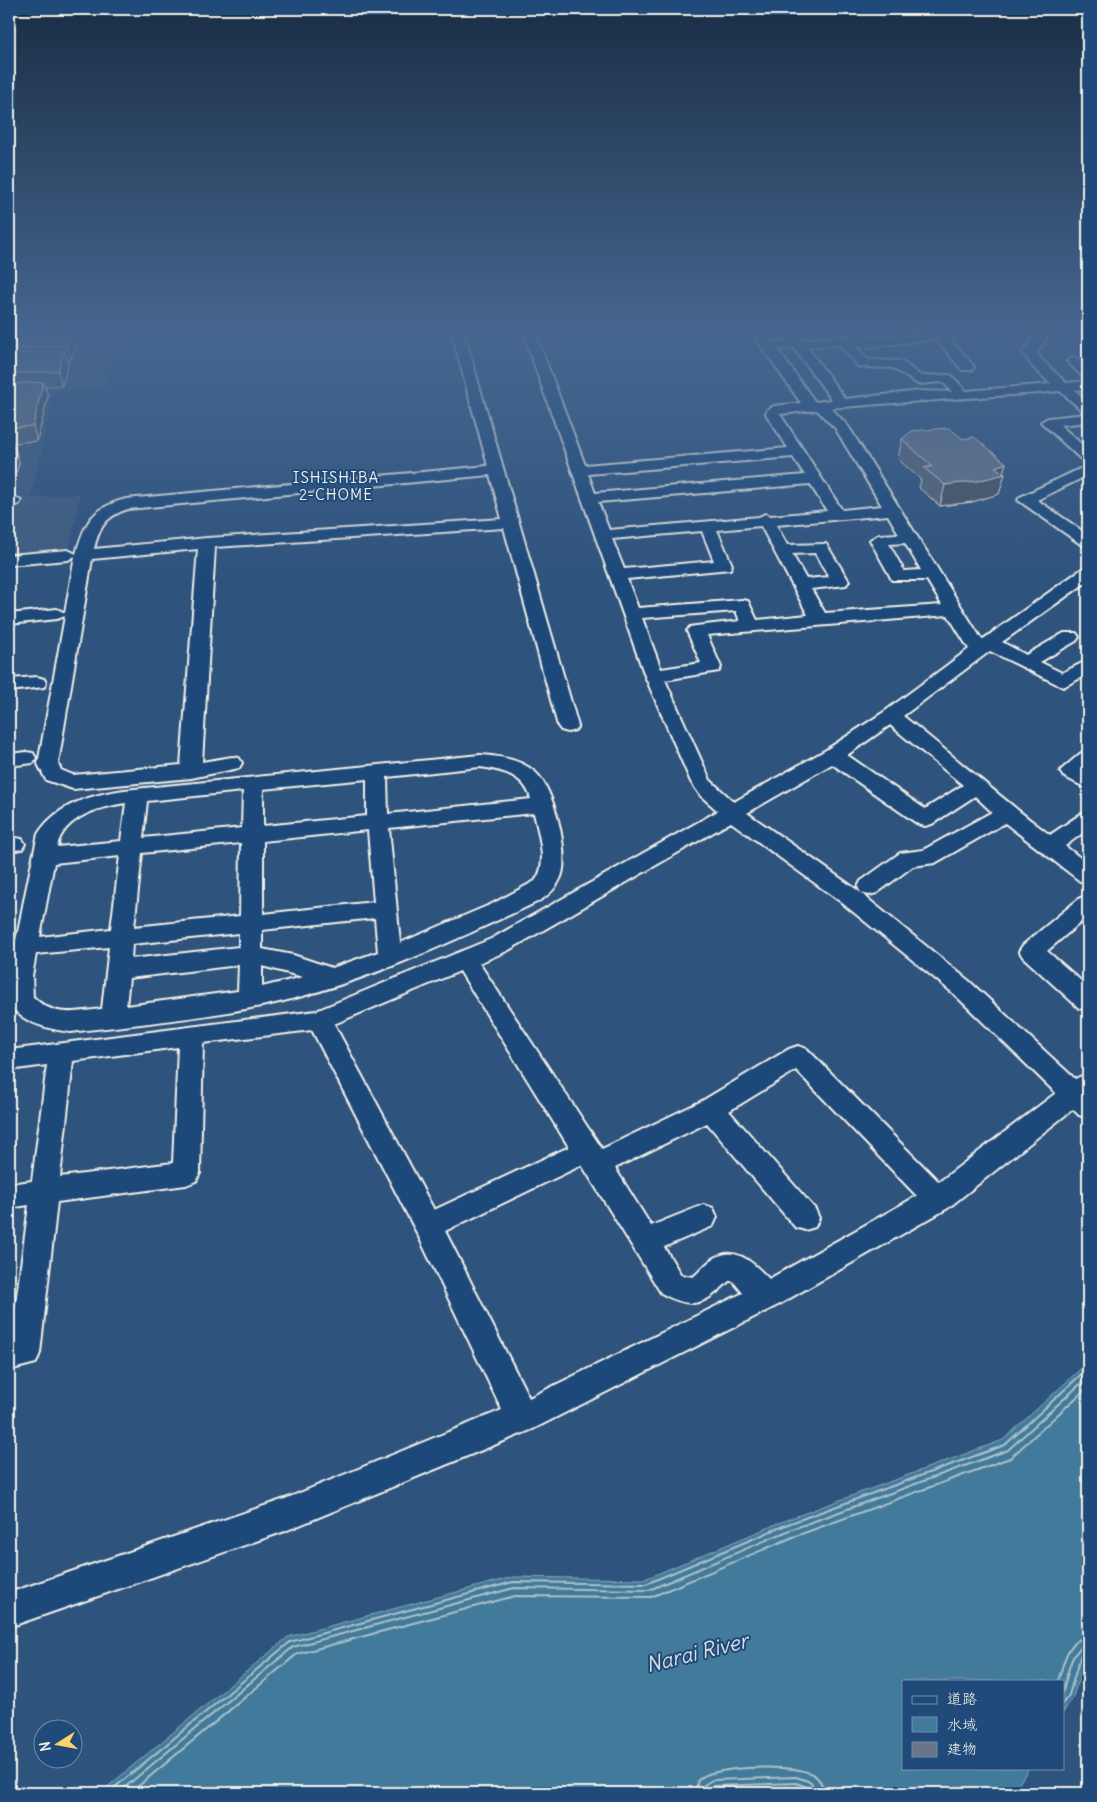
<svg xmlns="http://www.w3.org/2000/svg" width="1097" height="1802" font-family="Delius,'Klee One',sans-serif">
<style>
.built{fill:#405d80}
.water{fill:#427a9b;stroke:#89aaba}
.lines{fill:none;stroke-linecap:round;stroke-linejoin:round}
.shore{stroke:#adc1c9;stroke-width:2}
.minor-casing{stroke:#f4f1e8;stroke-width:4}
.major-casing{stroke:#f4f1e8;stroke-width:3}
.minor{fill:#1f4a7a;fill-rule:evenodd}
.major{fill:#1f4a7a;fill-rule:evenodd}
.wall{fill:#5a6575;stroke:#f4f1e8}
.shaded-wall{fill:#4a525f;stroke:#f4f1e8}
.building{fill:#697588;stroke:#f4f1e8}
.labels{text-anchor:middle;stroke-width:4;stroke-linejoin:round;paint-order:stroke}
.far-neighbourhood-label{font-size:15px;letter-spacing:1px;fill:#f4f1e8;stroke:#1f4a7a}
.near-water-label{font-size:21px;font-style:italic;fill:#d9dfdc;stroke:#1f4a7a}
</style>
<rect width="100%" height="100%" fill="#2e537d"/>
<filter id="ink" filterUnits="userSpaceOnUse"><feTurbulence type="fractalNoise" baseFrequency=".02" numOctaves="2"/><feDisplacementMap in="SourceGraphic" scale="10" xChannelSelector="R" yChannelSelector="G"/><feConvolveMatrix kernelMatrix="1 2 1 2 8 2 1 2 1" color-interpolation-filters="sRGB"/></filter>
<g filter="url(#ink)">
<!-- built -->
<path class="built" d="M9 330H116L105 388 55 392 31 498 80 494 69 552 9 558Z"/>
<!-- water -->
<path class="water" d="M1088 1362V1648L1073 1697 1063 1713V1681H903V1768H1029L1013 1793H812L796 1788 625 1793H100L288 1637 513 1577 645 1579 786 1520 1003 1440Z"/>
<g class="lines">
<!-- shore -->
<path class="shore" d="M1058 1681C1064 1663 1066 1641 1088 1636
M1063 1691C1068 1675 1069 1650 1088 1644
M1063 1703 1069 1695 1081 1654 1088 1650
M108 1793 290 1642 513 1582 646 1584 788 1524 1005 1445 1088 1368
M118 1793 293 1647 514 1588 649 1590 790 1530 1008 1450 1088 1377
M130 1793 297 1654 515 1596 651 1597 793 1537 1010 1458 1088 1387
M695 1793 698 1780C702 1777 707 1774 712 1773 735 1767 791 1764 812 1774 820 1778 823 1785 824 1793
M702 1793 704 1785 712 1780 796 1777 811 1782 816 1793
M708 1793 709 1788 714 1786 796 1783 807 1787 810 1793"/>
<!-- minor casing -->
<g class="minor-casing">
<path id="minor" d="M451 330H463L578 726 575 730 568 732 561 730 558 726 504 528 215 547 202 762 232 757 239 758 242 763 239 768 191 778 73 789 46 780 38 764 65 616 57 619 9 624V614L57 609 65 613 75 556 68 560 9 565V555L68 550 76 554C85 522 92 508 126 499L488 466ZM490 475 502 519 207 538 94 549C99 527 106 516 128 509ZM198 549 181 765 73 775 61 770 58 764 92 559Z
M522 330H534L585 465 788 448 766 414 767 410 774 406 801 403 750 330H762L771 342 788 341 785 335 791 331 796 332 801 340 834 337 868 339 944 332 972 364 974 367 972 370H962L936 339 868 347 855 346 868 360 901 361 921 376 951 375 966 391 1051 384 1033 367 1023 352 1040 330H1052L1037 352 1043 361 1066 383 1088 381V389L1075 390 1088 403V422L1060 425 1088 450V462L1083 461 1041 422 1048 418 1086 414 1060 391C983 398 908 401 831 408L848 426 982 640 1082 569 1088 568V581L1002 642 1026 655 1064 633H1076L1079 637 1076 641 1040 662 1062 673 1088 660V674L1063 687 990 651 903 716C953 755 1000 798 1050 835L1081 814 1088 812V829L1065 846 1088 864V883L1080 881 1005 823 935 863 913 866 877 893 869 895 861 893 858 887 861 881 900 853 923 850 992 812 975 796 932 824 925 826 918 824 832 764 747 813 857 890 969 981 1075 1079 1088 1073V1118L1079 1115 1073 1109 948 1208 776 1306 533 1429 285 1531 9 1627V1593L285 1499 502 1410 418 1235 312 1030 203 1043 200 1173 196 1181 186 1185 57 1202 40 1353 36 1363 9 1370V1342L11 1341 29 1205 9 1208V1184L32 1181 47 1065 9 1070V1050L316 1011 491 939 718 811 701 796 691 782 645 676ZM834 345H840L859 367 893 368 918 384 943 382 952 392 921 391 845 399 807 347ZM794 348 832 400 815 402 777 349ZM817 410 835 428 882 506 842 510 780 414ZM793 457 805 475 595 493 588 474ZM810 484 827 511 771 516 765 514 759 517 609 530 598 502ZM888 515 899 534 878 535 870 540 890 576 892 580H927L942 605 825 613 811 589 846 585 849 581 826 544 787 545 776 525ZM761 526 808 615 757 620 748 601 742 600 638 608 627 579 730 569 732 565 717 530ZM702 531 714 561 624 569 612 539ZM905 543 921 570 904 571 889 544ZM815 553 829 577 806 579 792 554ZM736 611 740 621 696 626 690 627 687 631 701 663 661 669 642 618ZM948 615 969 649 884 712 826 750 734 802 710 780 665 680 719 671 721 667 707 635ZM890 725 963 785 925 809 847 755ZM731 822 841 902 953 993 1056 1093 939 1182 807 1049 798 1046 789 1049 702 1101 602 1149 479 963 507 951ZM460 971 569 1147 434 1210 334 1024ZM178 1047 173 1163 60 1177 73 1061ZM796 1070 917 1196 769 1279C754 1264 736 1244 713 1259 705 1264 700 1272 693 1277L681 1275 664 1247 713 1226 717 1217 713 1208 703 1205 651 1226 615 1168 707 1123 795 1227 805 1230 815 1227 819 1218 815 1209 729 1111ZM582 1165 661 1293C693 1310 704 1305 729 1281H733L743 1293 529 1398 445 1231Z
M1074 357 1088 367V378L1083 377 1067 361Z
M1088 465V475L1037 500 1088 535V547L1082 545 1018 500 1020 497Z
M13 496 21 501 19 504 9 507V497Z
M37 677 44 679 46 683 44 687 9 691V679Z
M26 752 33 753 36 758 33 763 9 766V754Z
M1088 752V768L1084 771 1088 773V789L1063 776 1060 771 1081 753Z
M480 755C498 756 520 759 535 772 554 788 570 854 561 877 556 889 548 896 537 902 445 945 352 989 251 1008 192 1019 131 1025 71 1032 52 1030 15 1022 9 1000 3 979 13 952 18 932 24 899 31 866 38 834 57 804 91 795 124 790ZM480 767C502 770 525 775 531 799L388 814 387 777ZM367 779V816L263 826V789ZM243 791 242 828 143 838 147 801ZM126 803 121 841 57 847C63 817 99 807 126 803ZM534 813C538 832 549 864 535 881L492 904 400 943 389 828ZM368 830 374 902 263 914V841ZM241 843 240 916 134 927 142 853ZM120 856 111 929 40 937 54 863ZM375 918 378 952 332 968 293 955 262 949V930ZM239 933V947L131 959 132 944ZM109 947 102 1009C74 1012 55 1018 33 997L32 976 36 954ZM239 965 238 991 126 1006 129 978ZM262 966 303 977 262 987Z
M9 837 22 839 25 844 22 849 9 851Z
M1088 896V916L1047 951 1088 987V1010L1079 1008 1023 957 1019 951 1023 945 1080 898Z"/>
</g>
<!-- major casing -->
<g class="major-casing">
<path id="major" d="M1063 330H1088V338L1065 333Z"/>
</g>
<!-- minor -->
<use href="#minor" class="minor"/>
<!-- major -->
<use href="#major" class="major"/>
</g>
<!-- wall -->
<path class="wall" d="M9 330H73L76 344 71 360 67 361 68 365 62 386H45L48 396 37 441 12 443 14 448H15L19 463 17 471 11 472 9 481Z
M902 439H963L1006 463 1003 473 1005 474 999 494 972 502 940 506 919 488 921 480 898 459Z"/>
<!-- shaded-wall -->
<path class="shaded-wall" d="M73 330 76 344 71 360 67 346Z
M64 351 68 365 62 386 58 371Z
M43 382 48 396 37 441 33 426Z
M9 433 19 463 17 471 11 472 9 481Z
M1006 463 1002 475 1005 474 999 494 972 502 940 506 945 485Z"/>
<!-- building -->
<path class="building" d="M73 330 67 346 11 349 9 354 64 351 58 371 9 374V333Z
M43 382 33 426 9 428V384Z
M949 428 963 439 974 437 1006 463 995 467 1005 474 977 481 945 485 924 468 932 466 902 439 912 431Z
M9 433V447L15 448 12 456 9 457Z"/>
</g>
<!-- sky -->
<linearGradient id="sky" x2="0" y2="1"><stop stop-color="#192e45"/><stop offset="0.57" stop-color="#46668f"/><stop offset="1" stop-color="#46668f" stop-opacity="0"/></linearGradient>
<rect width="1097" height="582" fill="url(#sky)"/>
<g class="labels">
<!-- far-neighbourhood labels -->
<g class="far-neighbourhood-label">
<text x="336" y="483">ISHISHIBA<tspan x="336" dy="17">2-CHOME</tspan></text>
</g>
<!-- near-water labels -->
<g class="near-water-label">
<text transform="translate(697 1653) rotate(-14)" y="7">Narai River</text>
</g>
</g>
<!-- margin -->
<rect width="1097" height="1802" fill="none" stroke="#1f4a7a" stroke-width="30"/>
<rect x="15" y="15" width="1067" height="1772" fill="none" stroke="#f4f1e8" stroke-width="2" filter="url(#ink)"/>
<!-- legend -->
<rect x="902" y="1680" width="162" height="90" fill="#1f4a7a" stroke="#748da6"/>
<rect x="912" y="1696" width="25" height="8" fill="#1f4a7a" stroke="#748da6"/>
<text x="947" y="1704" font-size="15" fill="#f4f1e8">道路</text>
<rect x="912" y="1717" width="25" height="15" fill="#427a9b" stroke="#748da6"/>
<text x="947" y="1730" font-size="15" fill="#f4f1e8">水域</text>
<rect x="912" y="1742" width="25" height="15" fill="#697588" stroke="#748da6"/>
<text x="947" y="1754" font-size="15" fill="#f4f1e8">建物</text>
<!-- north arrow -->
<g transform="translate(58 1744) rotate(259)"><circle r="24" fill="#1f4a7a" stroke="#748da6"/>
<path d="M0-4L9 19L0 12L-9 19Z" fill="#ffd166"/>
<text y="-8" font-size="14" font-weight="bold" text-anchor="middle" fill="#f4f1e8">N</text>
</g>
</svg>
